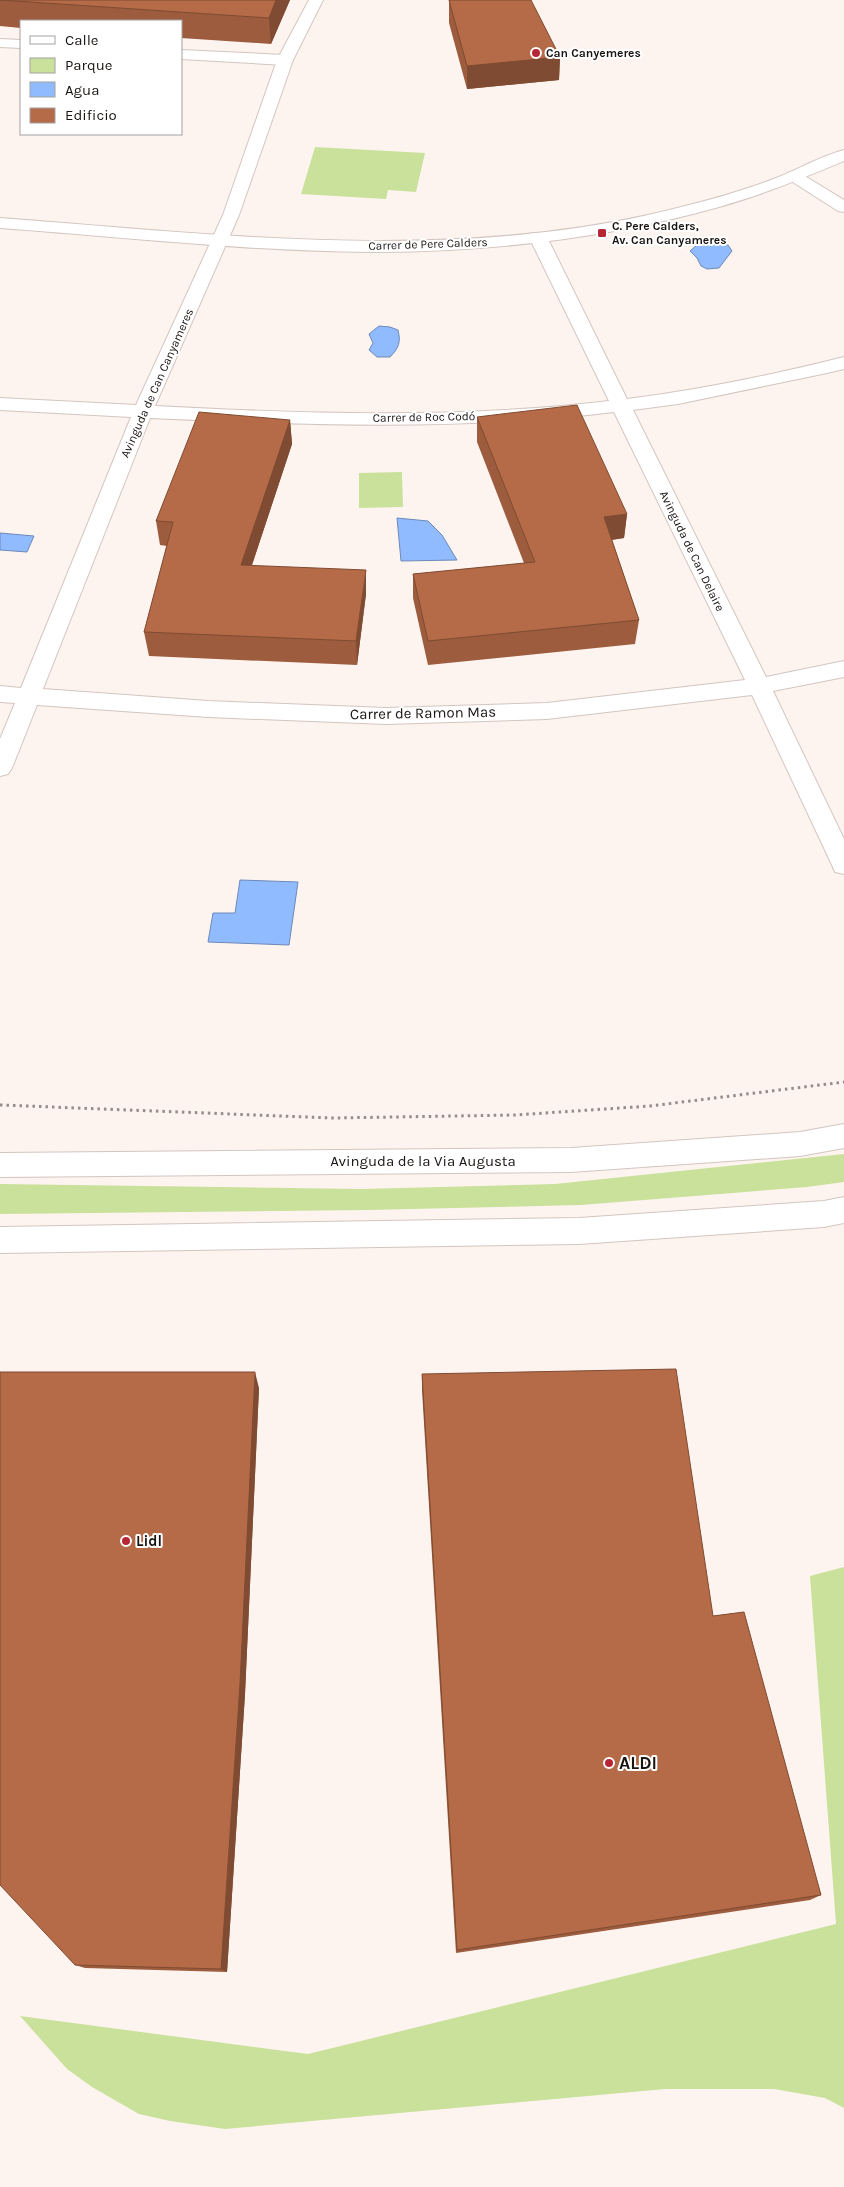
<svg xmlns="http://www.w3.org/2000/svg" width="844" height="2187" font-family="Karla,sans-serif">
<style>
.green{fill:#c9e19a}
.water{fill:#91bbff;stroke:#6d89b8}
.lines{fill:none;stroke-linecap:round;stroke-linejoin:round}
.pedestrian-casing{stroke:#d3c5bf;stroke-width:2}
.minor-casing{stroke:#d3c5bf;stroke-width:2}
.tertiary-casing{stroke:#d3c5bf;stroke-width:2}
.path{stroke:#958d8a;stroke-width:3;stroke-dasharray:2.5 4;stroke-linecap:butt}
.pedestrian{fill:#fff;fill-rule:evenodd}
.minor{fill:#fff;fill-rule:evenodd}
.tertiary{fill:#fff;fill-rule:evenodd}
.wall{fill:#9c5c3d}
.shaded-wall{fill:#7f4b32}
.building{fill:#b56b47;stroke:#7f4b32}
.poi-dot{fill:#b72634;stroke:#fff;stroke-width:2}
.labels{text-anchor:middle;stroke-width:4;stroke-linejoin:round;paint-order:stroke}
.far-poi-label{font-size:12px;font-weight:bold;fill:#1a1513;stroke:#fff;text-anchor:start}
.far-street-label{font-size:12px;fill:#1a1513;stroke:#fff}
.street-label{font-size:15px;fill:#1a1513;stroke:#fff}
.poi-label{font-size:15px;font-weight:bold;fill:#1a1513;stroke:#fff;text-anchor:start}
.near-poi-label{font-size:18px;font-weight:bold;fill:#1a1513;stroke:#fff;text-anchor:start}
</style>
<rect width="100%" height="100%" fill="#fdf4f0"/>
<!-- green -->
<path class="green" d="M315 147 425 153 416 192 388 190 386 199 301 194Z
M402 472 403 507 359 508V473Z
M844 1154V1182L807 1187 581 1205 367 1210 0 1214V1184L361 1189 555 1184Z
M844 1567V2108L825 2098 774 2089H665L225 2129 170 2121 139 2114 92 2087 67 2069 20 2016 308 2054 836 1924 810 1576Z"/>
<!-- water -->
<path class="water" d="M709 241 728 245 732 251 719 268 707 269 701 266 697 258 690 251 698 244Z
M379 326 390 327 398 330C401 342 399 348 390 357H377L369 350 373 343 369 334Z
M397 518 428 521 442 535 457 560 401 561Z
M0 533 34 536 27 552 0 550Z
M240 880 298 882 289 945 208 942 213 913H235Z"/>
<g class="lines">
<!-- pedestrian casing -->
<g class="pedestrian-casing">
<path id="pedestrian" d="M0 39 21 40V48L0 47Z
M181 50 285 55 290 57 293 60 290 63 285 65 181 59Z"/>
</g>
<!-- minor casing -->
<g class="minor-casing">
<path id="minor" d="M309 0H323L293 60 239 215 155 406C306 414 459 419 609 401L529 237 532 233H544L547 237 627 399C700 390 772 375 844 357V369L827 373 678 404 633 410 766 677 844 661V677L773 691 844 839V874L835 872 832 865 752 695 547 719 386 724 208 717 37 705 12 768 8 774 0 776V739L15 703 0 702V686L21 688 131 417 0 410V398L136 405 223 215 277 60ZM614 412 745 680 547 703 386 708 208 701 43 689 150 418C304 425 461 431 614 412Z
M794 171 800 173 844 200V212L838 211 788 179 786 176 788 173Z"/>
</g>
<!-- tertiary casing -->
<g class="tertiary-casing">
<path id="tertiary" d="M844 150V161C803 178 762 195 719 207 605 239 487 252 370 252 246 251 123 237 0 228V218C215 234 434 262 648 215 691 205 735 194 776 178 799 169 821 156 844 150Z
M844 1124V1148L800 1156 571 1172 0 1177V1153L571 1148 800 1132Z
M844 1197V1223L824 1227 579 1244 0 1253V1227L579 1218 824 1201Z"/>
</g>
<!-- path -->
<path class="path" d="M0 1105 333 1118 515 1115 650 1106 844 1082"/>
<!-- pedestrian -->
<use href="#pedestrian" class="pedestrian"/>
<!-- minor -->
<use href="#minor" class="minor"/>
<!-- tertiary -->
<use href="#tertiary" class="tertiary"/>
</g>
<!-- wall -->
<path class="wall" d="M0 0H290L271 44 181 38V21H21V28L0 26Z
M449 0 560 57 559 80 467 89 449 23Z
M477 417 627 514 624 538 612 540 639 620 635 644 428 665 413 598V574L524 563 477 442Z
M290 420 292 444 252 565 366 594 357 665 149 656 144 632 167 546 160 545 156 521Z
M422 1374 713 1616 821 1895 810 1900 456 1953 422 1390Z
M259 1388 245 1694 227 1972 85 1968 75 1965Z"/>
<!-- shaded-wall -->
<path class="shaded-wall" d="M276 0H290L271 44 269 18Z
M560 57 559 80 467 89V66Z
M290 420 292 444 244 589 241 565Z
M627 514 624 538 601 541 604 517Z
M366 570V594L357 665 356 641Z
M255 1372 259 1388 245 1694 227 1972 221 1969Z"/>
<!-- building -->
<path class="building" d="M0 0H276L269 18Z
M449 0H531L560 57 467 66Z
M577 405 627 514 604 517 639 620 428 641 413 574 535 562 477 417Z
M199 412 290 420 241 565 366 570 356 641 144 632 173 522 156 521Z
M676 1369 713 1616 744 1612 821 1895 457 1950 422 1374Z
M0 1372H255L240 1684 221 1969 75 1965 0 1885Z"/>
<!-- markers -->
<g class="poi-dot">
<circle cx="536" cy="53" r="5"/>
<rect x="597" y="228" width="10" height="10" rx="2.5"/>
<circle cx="126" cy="1541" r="5"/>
<circle cx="609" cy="1763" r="5"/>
</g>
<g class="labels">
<!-- far-poi labels -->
<g class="far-poi-label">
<text x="546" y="57">Can Canyemeres</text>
<text x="612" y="230">C. Pere Calders,<tspan x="612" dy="14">Av. Can Canyameres</tspan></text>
</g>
<!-- far-street labels -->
<g class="far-street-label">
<text transform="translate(428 244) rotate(-2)" y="4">Carrer de Pere Calders</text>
<text transform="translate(157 383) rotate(-66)" y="4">Avinguda de Can Canyameres</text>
<text transform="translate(424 417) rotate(-1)" y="4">Carrer de Roc Codó</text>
<text transform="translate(692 551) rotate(64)" y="4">Avinguda de Can Delaire</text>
</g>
<!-- street labels -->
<g class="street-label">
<text transform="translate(423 713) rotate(-1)" y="5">Carrer de Ramon Mas</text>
<text x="423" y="1166">Avinguda de la Via Augusta</text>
</g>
<!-- poi labels -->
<g class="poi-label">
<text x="136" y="1546">Lidl</text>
</g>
<!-- near-poi labels -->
<g class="near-poi-label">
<text x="619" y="1769">ALDI</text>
</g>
</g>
<!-- legend -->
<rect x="20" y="20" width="162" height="115" fill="#ffffff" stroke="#a3a1a1"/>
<rect x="30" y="36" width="25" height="8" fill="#ffffff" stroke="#a3a1a1"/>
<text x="65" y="45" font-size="15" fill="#1a1513">Calle</text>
<rect x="30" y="58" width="25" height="15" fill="#c9e19a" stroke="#a3a1a1"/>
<text x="65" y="70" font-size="15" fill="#1a1513">Parque</text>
<rect x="30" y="82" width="25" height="15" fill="#91bbff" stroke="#a3a1a1"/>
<text x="65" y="95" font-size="15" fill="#1a1513">Agua</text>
<rect x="30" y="108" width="25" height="15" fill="#b56b47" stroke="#a3a1a1"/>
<text x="65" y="120" font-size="15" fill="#1a1513">Edificio</text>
</svg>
